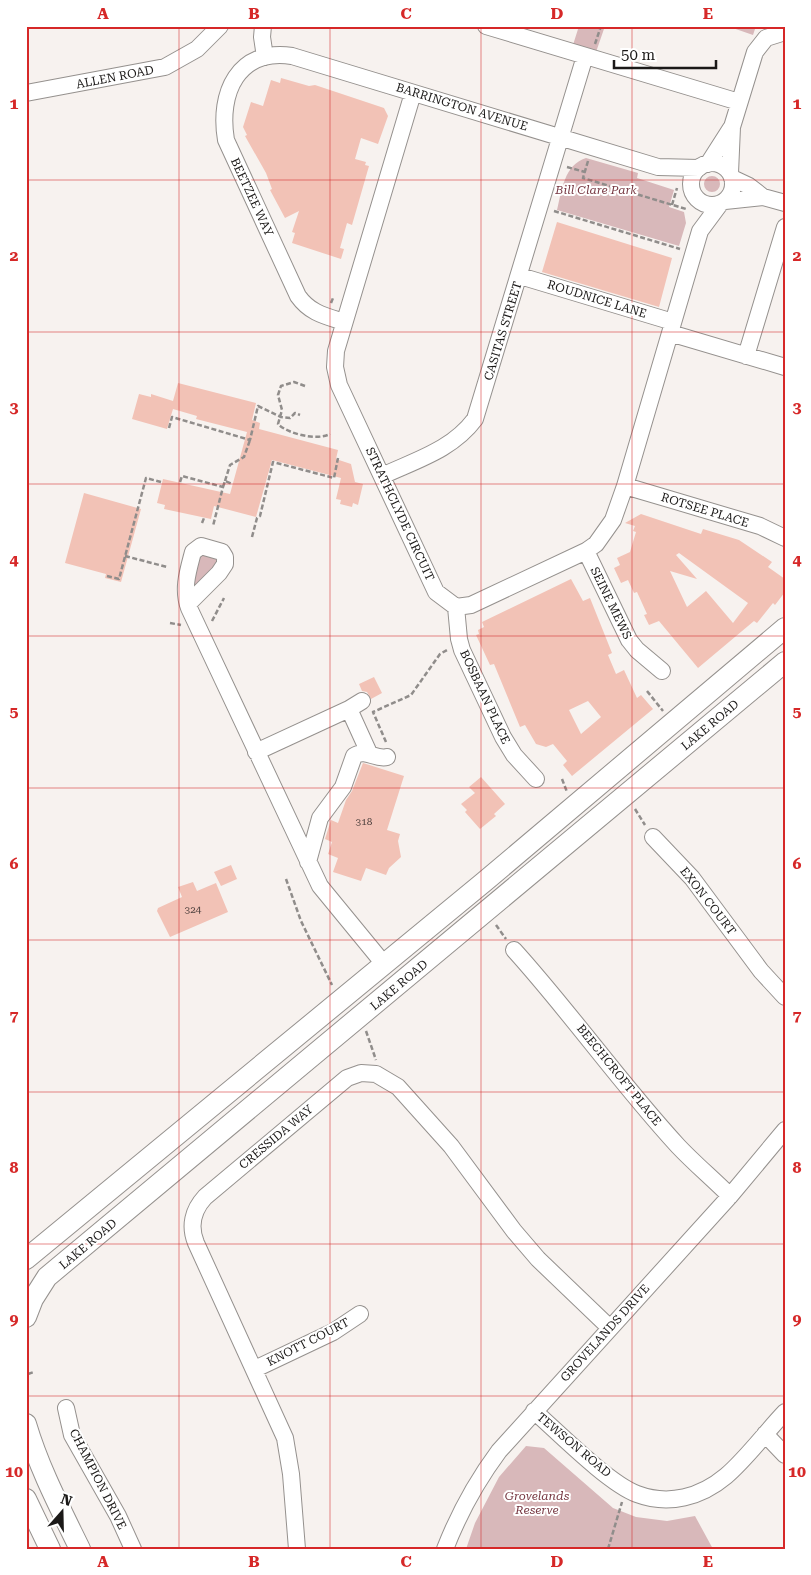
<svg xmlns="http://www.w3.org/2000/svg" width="811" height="1575" font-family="'Roboto Serif',serif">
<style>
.green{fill:#d8b8ba}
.building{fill:#f2c2b6;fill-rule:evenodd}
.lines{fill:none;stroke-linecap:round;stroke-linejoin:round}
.minor-casing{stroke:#95918e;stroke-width:18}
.major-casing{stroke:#95918e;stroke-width:22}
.path{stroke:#908d8b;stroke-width:2.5;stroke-dasharray:5 2.5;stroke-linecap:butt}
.minor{stroke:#fff;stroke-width:16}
.major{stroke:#fff;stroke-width:20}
.grid{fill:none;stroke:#d62828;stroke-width:1;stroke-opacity:0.55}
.labels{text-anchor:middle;stroke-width:4;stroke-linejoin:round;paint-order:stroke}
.number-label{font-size:10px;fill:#514340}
.street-label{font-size:12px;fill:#1b1918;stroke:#fff}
.park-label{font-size:12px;font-style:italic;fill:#773842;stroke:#fff}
.neatline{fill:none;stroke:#d62828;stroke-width:2}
.grid-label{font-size:16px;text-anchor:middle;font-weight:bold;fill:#d62828}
</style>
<rect width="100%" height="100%" fill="#f7f2ef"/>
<!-- green -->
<path class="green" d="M579 26H605L595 55 572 48Z
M727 26H756L753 35Z
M586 158 638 173 637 178 674 190 669 207 684 212 686 223 679 246 557 210C562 190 564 165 586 158Z
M704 184a8 8 0 1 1 16 0a8 8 0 1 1-16 0Z
M203 553 217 559V564L194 587C193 576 193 560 203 553Z
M526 1446 544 1448 613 1508 636 1517 667 1521 695 1516 713 1549H466L475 1523 499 1477Z"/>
<!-- building -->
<path class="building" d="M281 78 309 86 315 85 384 108 388 116 378 144 361 138 355 159 366 162 365 165 369 166 352 225 347 223 340 248 344 249 341 259 292 243 295 233 292 232 299 211 285 218 270 190 272 189 266 173 245 136 247 135 243 127 251 102 263 106 271 80 280 83Z
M557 222 672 258 659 307 542 272Z
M178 383 256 403 252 420 260 423 259 429 338 450 336 459 351 464 355 482 363 484 358 505 353 503 352 507 340 504 341 500 336 499 341 478 272 460 256 517 214 506 211 519 164 509 165 505 157 503 163 479 230 494 247 432 196 419 197 416 173 409 167 429 132 419 139 394 151 397V394L173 401Z
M84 493 141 509 121 582 105 578 106 574 65 563Z
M641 514 701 534 703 529 739 540 772 562 768 567 785 579V592L775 605 773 603 757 623 754 621 698 668 659 621 649 625 644 615 647 614 637 592 634 593 628 580 621 583 614 568 620 565 617 558 630 552 636 532 633 531 635 526 625 523ZM679 553 748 603 733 623 706 591 687 607 670 571 697 579 676 555Z
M571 579 583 601 590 598 612 653 608 655 616 674 624 670 637 698 641 695 653 709 572 776 563 765 567 761 553 744 546 747 536 744 525 725 520 727 494 664 490 665 476 635 479 634 478 630 484 627 482 622ZM588 701 601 717 581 734 569 710Z
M374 677 382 693 371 699 367 692 362 691 359 684Z
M363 763 404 776 387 830 400 834 398 841 401 857 389 868 386 875 366 868 361 881 333 872 338 858 328 854 332 842 325 839 331 820 338 823 346 800 352 791Z
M481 777 505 804 494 814 496 816 480 829 465 812 467 810 461 804 475 793 469 787Z
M231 865 237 879 221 886 214 872Z
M193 882 197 891 216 883 228 912 170 937 157 911 158 908 182 897 178 887Z"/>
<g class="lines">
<!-- minor casing -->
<g class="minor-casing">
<path id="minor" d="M263 26 262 37 265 57
M486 26 739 102
M26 93 165 67 197 49 220 26
M413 93 336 351 335 367 339 385 436 592 456 607 471 605 586 551 596 544 613 520 625 486 700 231 720 204
M691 184a21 21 0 1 1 42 0a21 21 0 1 1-42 0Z
M708 164 731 128
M730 173 732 127 755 52 766 38 785 32
M732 178 749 186 763 197 785 203
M725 201 763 197
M520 276 673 322
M344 322C325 316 310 313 298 296L226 140C218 93 238 48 292 56L658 167 699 168
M670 333 785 367
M746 356 785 227
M382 476C416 460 452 450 475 419L585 56
M625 486 760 526 785 538
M586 551 629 640 637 650 662 671
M188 604 219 573 225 564V557L222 552 201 546 193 552C188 571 182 589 189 608L320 886 384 964
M456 607 459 639 462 650 503 737 514 755 536 779
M349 709 369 753
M256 752 349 709 362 701
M653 837 692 878 761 971 785 997
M308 862 320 818 343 787 354 756C366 748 375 760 387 757
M514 950C571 1013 620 1083 678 1146 694 1163 713 1179 730 1196
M255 1369 333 1332 360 1314
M66 1408 72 1435 118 1516 133 1549
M534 1411C559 1433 608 1483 637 1494 669 1506 701 1497 726 1476 747 1458 765 1433 785 1412
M765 1434 785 1455
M297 1549 291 1474 285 1438 196 1243C189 1226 193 1210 205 1197L347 1078 361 1073 376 1074 398 1087 451 1146 514 1231 538 1259 610 1328
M445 1549C459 1513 476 1482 499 1451L730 1196 785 1130"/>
</g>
<!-- major casing -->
<g class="major-casing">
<path id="major" d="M26 1259 484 882 785 628
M26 1317 33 1299 47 1277 785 662
M26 1424C39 1468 60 1508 80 1549
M26 1499 50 1549"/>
</g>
<!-- path -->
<path class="path" d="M595 44 601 26
M588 161 583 178 686 209
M567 167 585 172
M672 205 677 188
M554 211 680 249
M331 303 333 298
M305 386 294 382 281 386 278 395 282 410 278 424C288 434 317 441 330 434
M169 428 172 417 250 440 258 406 281 417 290 418 295 413 300 415
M225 481 230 465 244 457 250 440
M180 482 182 476 223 487 213 526
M223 487 225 481 232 484
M202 523 204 518
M252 537 257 518 260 516 273 462 334 478 338 458
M125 556 167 567
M107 576 119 579 146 478 161 482
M212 621 224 598
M170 623 181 625
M647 691 663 711
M386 742 373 712 411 695 440 654 447 650
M562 779 567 792
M635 809 645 825
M286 879 301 921 332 985
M496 925 506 939
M366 1031 376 1060
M28 1374 34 1372
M608 1549 622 1502"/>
<!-- minor -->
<use href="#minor" class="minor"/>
<!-- major -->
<use href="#major" class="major"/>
</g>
<!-- grid -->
<path class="grid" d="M179 26V1549M330 26V1549M481 26V1549M632 26V1549M26 180H785M26 332H785M26 484H785M26 636H785M26 788H785M26 940H785M26 1092H785M26 1244H785M26 1396H785"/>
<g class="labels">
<!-- number labels -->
<g class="number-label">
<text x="364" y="825">318</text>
<text x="193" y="913">324</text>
</g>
<!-- street labels -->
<g class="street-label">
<text transform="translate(115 77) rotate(-11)" y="4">ALLEN ROAD</text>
<text transform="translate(462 107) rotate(17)" y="4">BARRINGTON AVENUE</text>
<text transform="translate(252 197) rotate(65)" y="4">BEETZEE WAY</text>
<text transform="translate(597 299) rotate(17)" y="4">ROUDNICE LANE</text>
<text transform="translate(503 331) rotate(-73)" y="4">CASITAS STREET</text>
<text transform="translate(705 510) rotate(17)" y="4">ROTSEE PLACE</text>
<text transform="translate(400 514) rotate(65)" y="4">STRATHCLYDE CIRCUIT</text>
<text transform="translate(611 603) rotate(64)" y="4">SEINE MEWS</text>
<text transform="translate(485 697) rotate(65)" y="4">BOSBAAN PLACE</text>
<text transform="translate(710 725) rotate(-40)" y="4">LAKE ROAD</text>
<text transform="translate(708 901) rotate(52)" y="4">EXON COURT</text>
<text transform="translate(399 985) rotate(-40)" y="4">LAKE ROAD</text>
<text transform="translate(619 1075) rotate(51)" y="4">BEECHCROFT PLACE</text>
<text transform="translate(276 1137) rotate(-40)" y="4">CRESSIDA WAY</text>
<text transform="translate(88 1244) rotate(-40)" y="4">LAKE ROAD</text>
<text transform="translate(605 1333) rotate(-48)" y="4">GROVELANDS DRIVE</text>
<text transform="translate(308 1342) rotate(-27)" y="4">KNOTT COURT</text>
<text transform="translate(574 1445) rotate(40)" y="4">TEWSON ROAD</text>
<text transform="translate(98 1479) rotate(63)" y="4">CHAMPION DRIVE</text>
</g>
<!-- park labels -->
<g class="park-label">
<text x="596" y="194">Bill Clare Park</text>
<text x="537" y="1500">Grovelands<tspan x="537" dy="14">Reserve</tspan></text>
</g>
</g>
<!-- border -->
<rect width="811" height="1575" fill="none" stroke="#ffffff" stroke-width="55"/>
<!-- north arrow -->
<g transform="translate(62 1512) rotate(20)" stroke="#ffffff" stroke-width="4" paint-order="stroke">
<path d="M0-4L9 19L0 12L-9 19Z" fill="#1b1918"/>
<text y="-8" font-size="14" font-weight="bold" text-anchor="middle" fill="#1b1918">N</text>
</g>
<!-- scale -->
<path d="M614 60v8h102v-8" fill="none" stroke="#1b1918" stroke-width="2.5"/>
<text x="621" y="60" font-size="15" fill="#1b1918" stroke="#ffffff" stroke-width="4" paint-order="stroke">50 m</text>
<rect x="28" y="28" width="756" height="1520" class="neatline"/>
<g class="grid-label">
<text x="103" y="19">A</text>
<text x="254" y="19">B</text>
<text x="406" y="19">C</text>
<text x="557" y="19">D</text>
<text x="708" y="19">E</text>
<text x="14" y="109">1</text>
<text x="797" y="109">1</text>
<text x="14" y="261">2</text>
<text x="797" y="261">2</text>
<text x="14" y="413">3</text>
<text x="797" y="413">3</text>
<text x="14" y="565">4</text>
<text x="797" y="565">4</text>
<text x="14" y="717">5</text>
<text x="797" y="717">5</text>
<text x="14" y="869">6</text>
<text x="797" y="869">6</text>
<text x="14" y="1021">7</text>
<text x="797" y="1021">7</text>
<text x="14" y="1173">8</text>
<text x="797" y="1173">8</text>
<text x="14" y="1325">9</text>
<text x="797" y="1325">9</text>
<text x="14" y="1477">10</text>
<text x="797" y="1477">10</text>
<text x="103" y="1567">A</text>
<text x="254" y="1567">B</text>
<text x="406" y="1567">C</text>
<text x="557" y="1567">D</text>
<text x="708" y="1567">E</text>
</g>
</svg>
